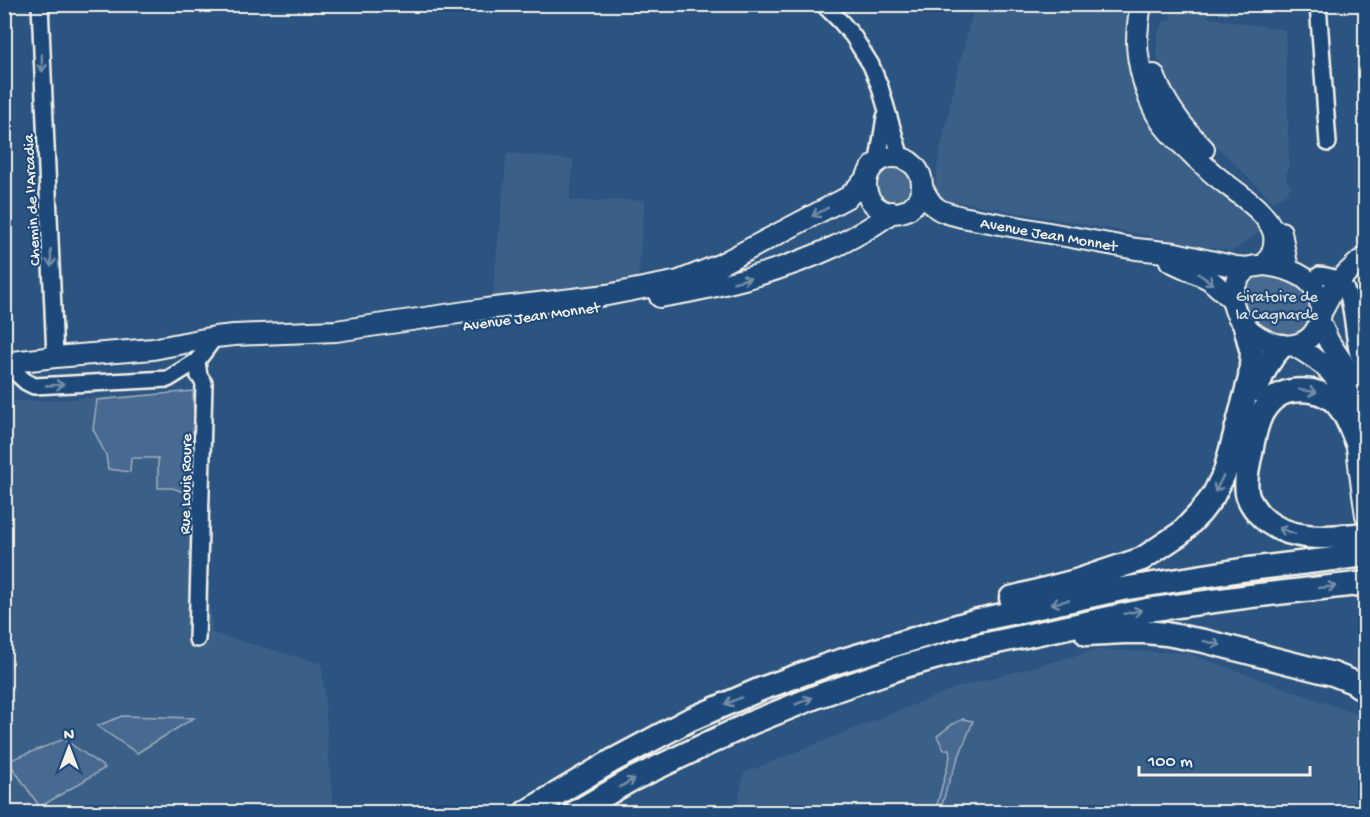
<svg xmlns="http://www.w3.org/2000/svg" width="1370" height="817" font-family="'Gochi Hand',sans-serif">
<style>
.built{fill:#3b6088}
.green{fill:#496b90;stroke:#9eaebc;stroke-width:1.5}
.lines{fill:none;stroke-linecap:round;stroke-linejoin:round}
.minor-casing{stroke:#f4f1e8;stroke-width:20}
.major-casing{stroke:#f4f1e8;stroke-width:24}
.highway-casing{stroke:#f4f1e8;stroke-width:27}
.minor{stroke:#1f4a7a;stroke-width:15}
.major{stroke:#1f4a7a;stroke-width:20}
.highway{stroke:#1f4a7a;stroke-width:22}
.oneway{stroke:#748da6}
.labels{text-anchor:middle;stroke-width:4.5;stroke-linejoin:round;paint-order:stroke}
.street-label{font-size:16px;fill:#f4f1e8;stroke:#1f4a7a}
.park-label{font-size:16px;fill:#dadddb;stroke:#1f4a7a}
</style>
<rect width="100%" height="100%" fill="#2c5481"/>
<filter id="ink" filterUnits="userSpaceOnUse"><feTurbulence type="fractalNoise" baseFrequency=".0167" numOctaves="2"/><feDisplacementMap in="SourceGraphic" scale="12" xChannelSelector="R" yChannelSelector="G"/><feConvolveMatrix kernelMatrix="1 2 1 2 8 2 1 2 1" color-interpolation-filters="sRGB"/></filter>
<g filter="url(#ink)">
<!-- built -->
<path class="built" d="M1174 4 1209 5 1207 10 1209 18 1285 30 1289 161 1286 176 1287 182 1291 186 1287 193 1273 202 1190 120 1168 87 1157 56V35L1164 21 1170 20Z
M975 5H1133L1135 80 1150 124 1262 230 1233 251 934 197 938 161 959 65Z
M507 153 573 160 570 201 645 200 637 285 492 302Z
M193 391 212 633 322 664 333 812H5L4 401H41Z
M1097 650 1187 653 1365 717V812H940L948 784 957 765 949 748 950 757 935 812H736L744 773 958 687Z"/>
<!-- green -->
<path class="green" d="M872 185a22 22 0 1 1 44 0a22 22 0 1 1-44 0Z
M1266 273C1280 275 1297 281 1306 293 1319 308 1310 334 1290 335 1286 335 1281 336 1276 334 1272 333 1268 330 1264 327 1245 316 1243 312 1242 291L1252 277Z
M193 391 197 492 186 493 173 488H158V458H131L130 472 108 469 106 455 93 429 97 400Z
M122 716 194 718 137 753 97 726Z
M963 719 973 721 948 784 940 812H935L950 757 949 749 944 750 937 736 953 724Z
M64 739 105 768 40 807 8 761Z"/>
<g class="lines">
<!-- minor casing -->
<g class="minor-casing">
<path id="minor" d="M40 4 55 357
M823 4 841 22 853 36 871 65 880 87 901 158
M1318 4 1328 143
M878 161 885 117
M1319 275C1326 275 1336 278 1342 283 1353 294 1353 337 1358 354 1360 358 1363 363 1366 367
M5 363 26 382 34 386 168 379 197 361
M197 639 204 383 199 376 197 361 215 337"/>
</g>
<!-- major casing -->
<g class="major-casing">
<path id="major" d="M1141 4C1139 16 1137 29 1137 41 1137 63 1146 96 1157 115 1166 132 1181 143 1194 156 1203 164 1211 173 1221 180 1237 193 1266 211 1273 231 1277 243 1272 255 1265 265
M1154 75C1165 104 1182 127 1204 149
M866 185a28 28 0 1 1 56 0a28 28 0 1 1-56 0Z
M922 187C933 210 938 211 962 217L1136 249 1175 253 1236 267 1249 268
M1281 232 1288 270
M1170 261 1209 279 1233 300
M1265 265C1280 267 1295 270 1307 280 1329 298 1325 339 1294 345 1272 349 1243 331 1235 310 1229 295 1236 274 1251 267 1256 266 1260 266 1265 265Z
M660 297C721 287 780 272 836 246 856 236 875 226 892 212
M1322 311 1338 281 1362 259
M1320 322 1329 342 1357 384 1366 405
M1293 345C1306 353 1321 361 1331 373 1354 397 1354 424 1358 455 1360 475 1363 495 1366 515
M4 363 55 357 153 349 215 337 234 335 336 331 486 309 607 295 679 281 719 265 848 197 867 178"/>
</g>
<!-- highway casing -->
<g class="highway-casing">
<path id="highway" d="M1257 390C1262 372 1269 359 1282 346
M1357 443C1351 429 1347 415 1336 403 1330 397 1321 393 1312 391 1289 388 1274 393 1262 413 1256 425 1253 440 1251 453 1248 465 1245 481 1247 493 1248 500 1254 508 1258 513 1284 543 1330 538 1366 534
M1011 598 1076 581 1142 559 1181 533 1200 513 1213 496 1225 472 1250 378 1252 353 1245 326
M1087 634 1124 632H1145L1166 634 1204 641 1333 674 1353 682 1366 691
M526 812 612 761 689 720 761 689 830 664 974 621 1122 589 1241 570 1366 555
M576 812 629 781 751 723 818 696 905 666 978 646 1147 610 1251 596 1366 583"/>
</g>
<!-- minor -->
<use href="#minor" class="minor"/>
<!-- major -->
<use href="#major" class="major"/>
<!-- highway -->
<use href="#highway" class="highway"/>
</g>
<!-- one-way arrows -->
<defs><path id="oneway-shaft" d="M-6 0H5M1.5-3L5.5 0L1.5 3" fill="none" stroke-width="1.6" stroke-linecap="round" stroke-linejoin="round" transform="scale(1.5)"/></defs>
<g class="oneway">
<use href="#oneway-shaft" transform="translate(42 63) rotate(88)"/>
<use href="#oneway-shaft" transform="translate(820 212) rotate(152)"/>
<use href="#oneway-shaft" transform="translate(51 258) rotate(88)"/>
<use href="#oneway-shaft" transform="translate(1206 279) rotate(33)"/>
<use href="#oneway-shaft" transform="translate(742 280) rotate(-15)"/>
<use href="#oneway-shaft" transform="translate(55 385) rotate(-3)"/>
<use href="#oneway-shaft" transform="translate(1308 391) rotate(9)"/>
<use href="#oneway-shaft" transform="translate(1219 484) rotate(117)"/>
<use href="#oneway-shaft" transform="translate(1287 531) rotate(-162)"/>
<use href="#oneway-shaft" transform="translate(1327 587) rotate(-6)"/>
<use href="#oneway-shaft" transform="translate(1060 602) rotate(168)"/>
<use href="#oneway-shaft" transform="translate(1133 612) rotate(-12)"/>
<use href="#oneway-shaft" transform="translate(1212 643) rotate(14)"/>
<use href="#oneway-shaft" transform="translate(733 701) rotate(157)"/>
<use href="#oneway-shaft" transform="translate(804 701) rotate(-22)"/>
<use href="#oneway-shaft" transform="translate(627 783) rotate(-29)"/>
</g>
</g>
<g class="labels">
<!-- street labels -->
<g class="street-label">
<text transform="translate(30 200) rotate(-93)" y="6">Chemin de l'Arcadia</text>
<text transform="translate(1049 233) rotate(10)" y="6">Avenue Jean Monnet</text>
<text transform="translate(531 315) rotate(-8)" y="6">Avenue Jean Monnet</text>
<text transform="translate(184 484) rotate(-89)" y="6">Rue Louis Roure</text>
</g>
<!-- park labels -->
<g class="park-label">
<text x="1277" y="301">Giratoire de<tspan x="1277" dy="18">la Cagnarde</tspan></text>
</g>
</g>
<!-- margin -->
<rect width="1370" height="817" fill="none" stroke="#1f4a7a" stroke-width="24"/>
<rect x="12" y="12" width="1346" height="793" fill="none" stroke="#f4f1e8" stroke-width="2" filter="url(#ink)"/>
<!-- north arrow -->
<g transform="translate(69 748)" stroke="#1f4a7a" stroke-width="4.5" paint-order="stroke">
<path d="M0-4.5L10 22L0 15L-10 22Z" fill="#f4f1e8"/>
<text y="-9" font-size="16" font-weight="bold" text-anchor="middle" fill="#f4f1e8">N</text>
</g>
<!-- scale -->
<path d="M1139 766v9h171v-9" fill="none" stroke="#f4f1e8" stroke-width="3"/>
<text x="1148" y="766" font-size="18" fill="#f4f1e8" stroke="#1f4a7a" stroke-width="4.5" paint-order="stroke">100 m</text>
</svg>
